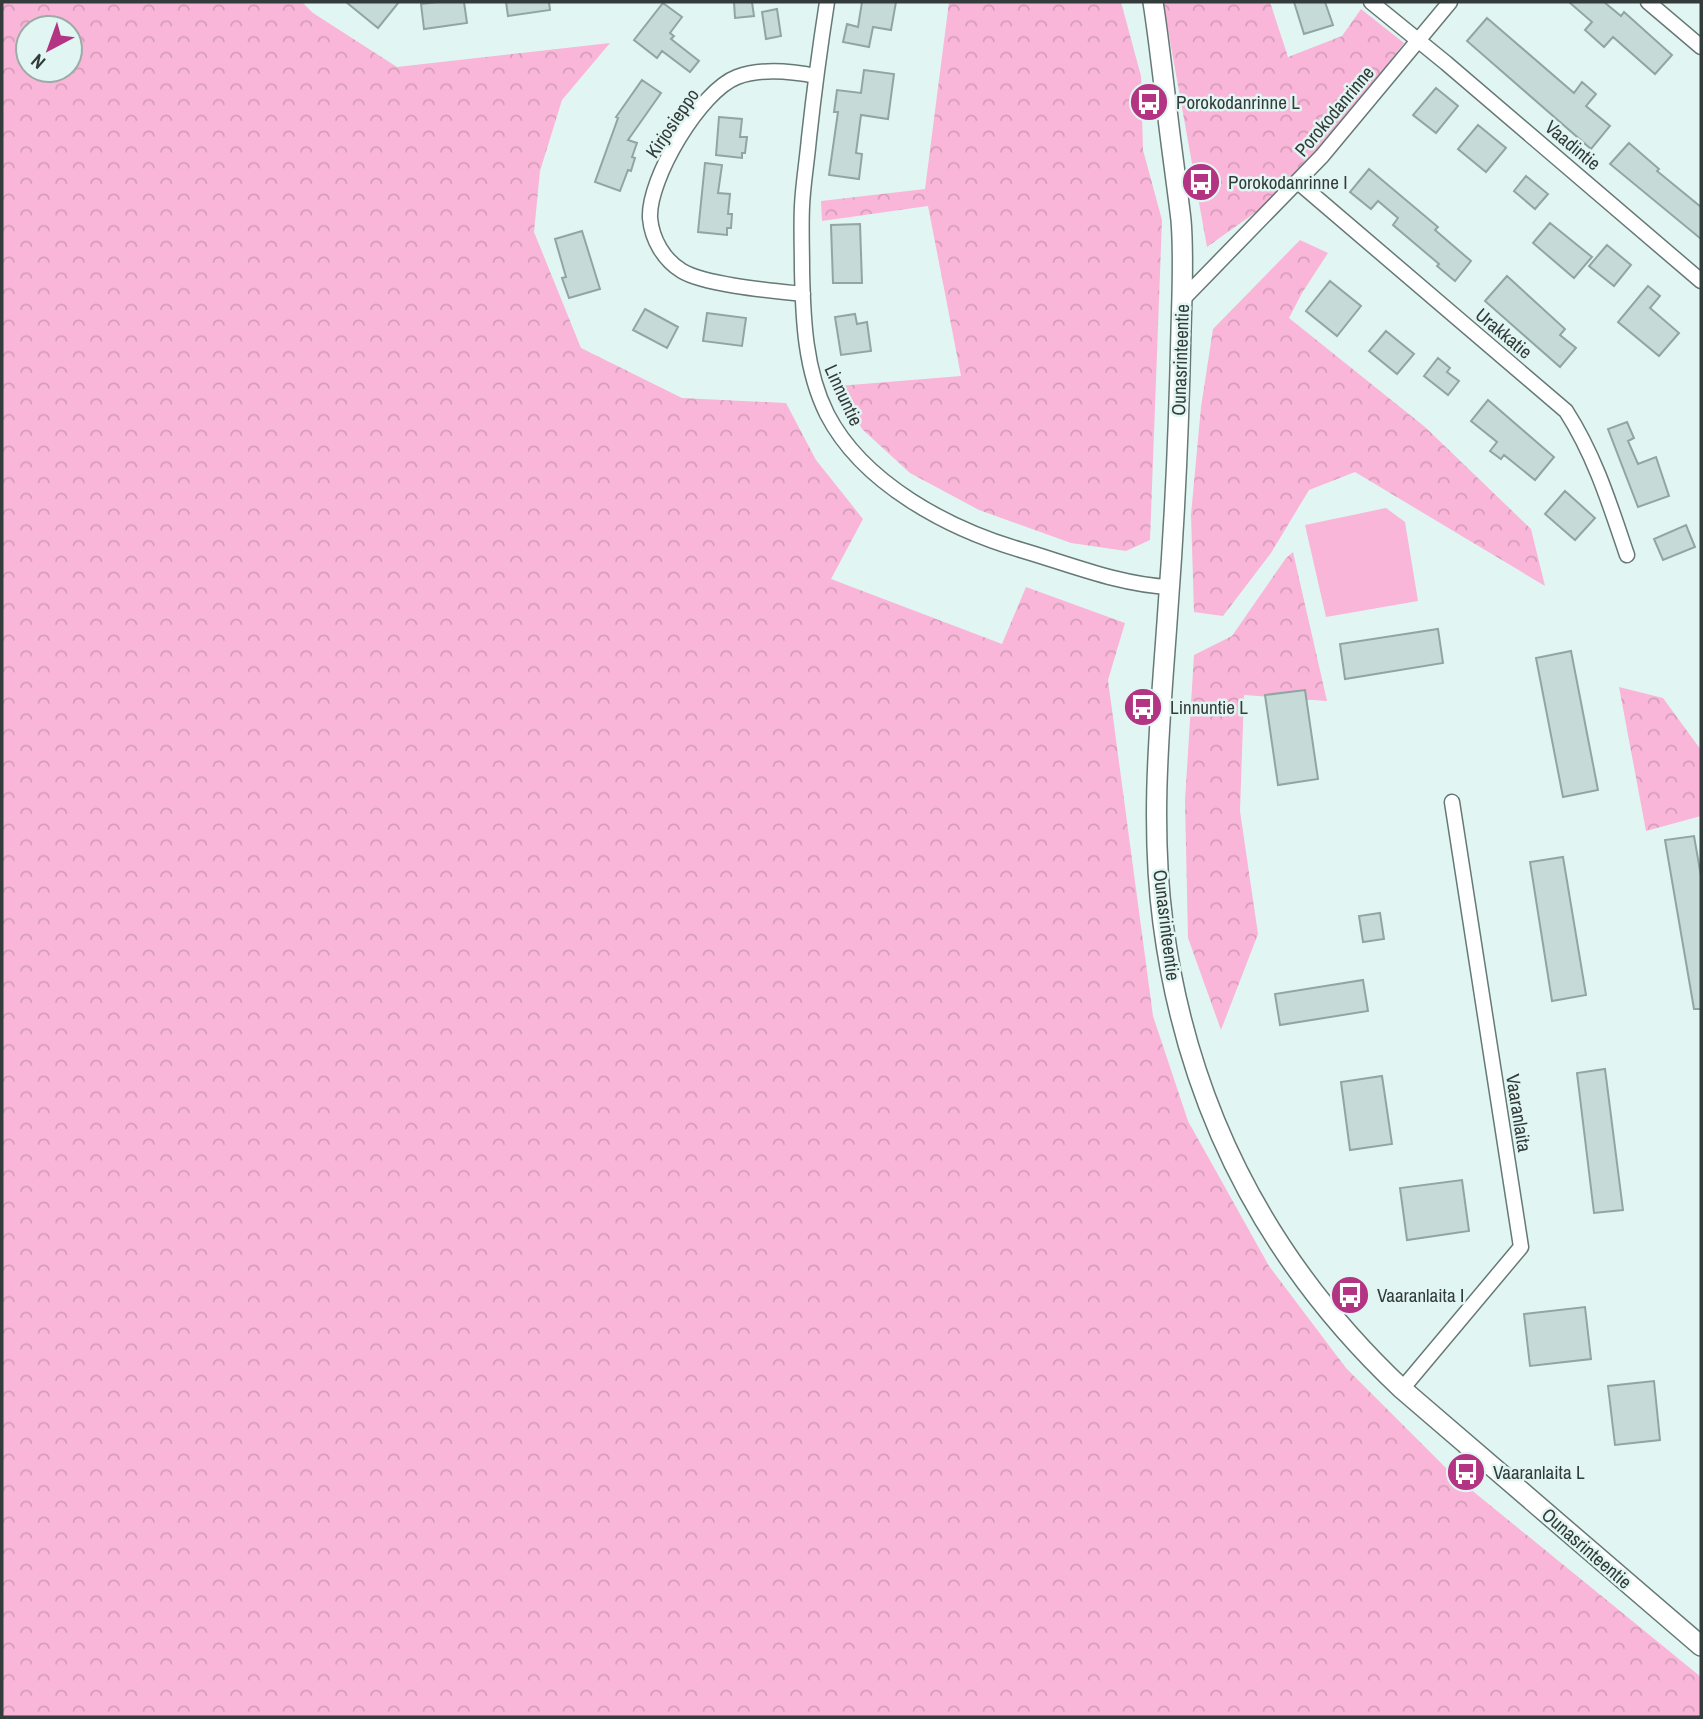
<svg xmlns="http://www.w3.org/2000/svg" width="1703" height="1719" font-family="'Archivo Narrow',sans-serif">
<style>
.green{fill:#f9b6d8}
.forest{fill:url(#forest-crowns);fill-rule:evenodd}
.building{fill:#c6dbd7;stroke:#91a5a2;stroke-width:2}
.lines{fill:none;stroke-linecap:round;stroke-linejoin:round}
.street-casing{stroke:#667976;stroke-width:17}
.secondary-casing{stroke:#667976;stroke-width:22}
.street{stroke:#fff;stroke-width:14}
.secondary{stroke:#fff;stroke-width:19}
.labels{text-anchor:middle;stroke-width:5;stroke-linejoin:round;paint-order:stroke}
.poi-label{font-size:19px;fill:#333c3a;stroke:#e1f6f2;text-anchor:start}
.street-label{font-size:19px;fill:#333c3a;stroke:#e1f6f2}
</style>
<defs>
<pattern id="forest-crowns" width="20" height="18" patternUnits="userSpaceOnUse" patternTransform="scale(1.75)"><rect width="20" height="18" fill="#f9b6d8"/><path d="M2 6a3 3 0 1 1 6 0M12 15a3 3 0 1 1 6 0" fill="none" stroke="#d69dba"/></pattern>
</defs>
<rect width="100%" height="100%" fill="#e1f6f2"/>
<!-- green -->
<path class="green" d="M1386 508 1405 522 1418 601 1326 617 1305 525Z"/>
<!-- forest -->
<path class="forest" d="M2 2H302L313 13 397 67 610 43 562 100 540 171 534 232 581 348 682 398 786 403 816 460 863 519 831 579 1002 644 1026 587 1125 623 1108 680 1153 1016 1188 1121 1269 1266 1346 1368 1453 1475 1701 1677V1717H2ZM70 28V70H28V28Z
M949 2H1121L1141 76 1143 150 1162 220 1150 540 1126 551 1071 543 979 510 910 473 862 429 838 386 961 376 928 206 822 221 821 201 925 189Z
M1163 2H1270L1288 57 1342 36 1361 9 1404 43 1298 182 1207 247Z
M1300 240 1328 253 1302 293 1289 318 1425 427 1531 529 1545 586 1355 472 1309 490 1271 553 1223 616 1194 612 1191 515 1201 407 1213 329Z
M1293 552 1327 701 1244 695 1240 811 1258 934 1221 1030 1188 938 1185 801 1194 655 1232 636 1286 558Z
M1619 687 1663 698 1701 750V816L1646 831Z"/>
<!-- building -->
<path class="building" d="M346 2H399L378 28Z
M437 2H464L467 23 424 29 421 4Z
M506 2H549L550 10 508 16Z
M734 2H752L754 16 735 18Z
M862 2H896L891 30 873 27 869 47 843 42 847 24 858 27Z
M1294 2H1325L1333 25 1304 34Z
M1569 2H1604L1621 16 1624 12 1672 55 1655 74 1613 37 1604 47 1585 30 1592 22Z
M663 3 682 17 670 33 674 36 671 39 699 61 690 72 662 51 657 58 634 40Z
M777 9 781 36 766 39 762 12Z
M1487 18 1574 93 1582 82 1596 94 1586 106 1610 126 1591 149 1467 41Z
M864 70 894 74 888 119 861 115 856 153 862 154 859 179 829 175 838 112H834L837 90 861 93Z
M642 80 661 93 628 140 637 143 632 157 635 158 631 171 628 170 620 191 595 182 618 118 616 117Z
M1436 88 1458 106 1436 133 1413 115Z
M719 117 742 119 740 137H747L745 153H742V158L716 155Z
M1478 125 1506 148 1486 172 1458 149Z
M1629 143 1659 169 1657 171 1701 207V239L1610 164Z
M705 163 722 165 718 193 730 194 728 214H732L731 228H727V235L698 232Z
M1369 169 1438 227 1435 230 1471 261 1455 281 1437 266 1439 264 1393 225 1398 218 1378 201 1371 209 1350 192Z
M1526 176 1548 194 1535 209 1514 191Z
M1550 223 1592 257 1574 278 1533 243Z
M860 224 862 283H833L831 225Z
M582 231 600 289 569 298 562 278 566 277 555 239Z
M1607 245 1631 265 1614 286 1589 266Z
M1507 276 1565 329 1560 335 1576 348 1560 367 1485 301Z
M1330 281 1361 306 1337 336 1306 311Z
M1648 286 1660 296 1650 308 1679 333 1659 356 1618 322Z
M645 309 678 327 667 348 633 330Z
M707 313 746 318 742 346 703 341Z
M855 314 857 324 867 322 871 351 841 355 835 317Z
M1386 331 1414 354 1397 374 1369 351Z
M1438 358 1450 368 1447 372 1459 381 1448 395 1424 376Z
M1488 400 1554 457 1535 480 1504 455 1501 459 1490 451 1497 442 1471 421Z
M1627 422 1634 438 1628 441 1638 464 1656 457 1669 496 1638 507 1608 429Z
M1565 491 1595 518 1575 540 1545 514Z
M1686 525 1695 547 1663 560 1654 539Z
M1438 629 1443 663 1345 679 1340 644Z
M1571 651 1598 790 1563 797 1536 658Z
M1305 690 1318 779 1278 785 1265 695Z
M1694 836 1701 876V1009H1694L1665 840Z
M1563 857 1586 995 1552 1001 1530 862Z
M1380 913 1384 939 1363 942 1359 916Z
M1363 980 1368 1011 1280 1025 1275 994Z
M1605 1069 1623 1210 1594 1213 1577 1073Z
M1382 1076 1392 1144 1350 1150 1341 1082Z
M1462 1180 1469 1231 1407 1240 1400 1188Z
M1585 1307 1591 1359 1530 1366 1524 1314Z
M1654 1381 1660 1440 1615 1445 1608 1386Z"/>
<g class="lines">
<!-- street casing -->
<g class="street-casing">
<path id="street" d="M827 2C820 47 814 92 809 138 807 161 803 184 802 206 801 227 802 249 802 270 803 319 805 370 827 414 863 484 949 529 1021 550 1069 564 1120 585 1170 587
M1371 2 1446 63 1701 281
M1648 2 1701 47
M1298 182 1566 411C1595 456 1610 505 1627 555
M803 294C775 291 705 285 682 271 664 260 652 240 650 218 648 179 700 91 737 77 761 68 791 71 816 76
M1182 300 1322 156 1450 2
M1402 1389 1521 1247 1452 802"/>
</g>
<!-- secondary casing -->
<g class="secondary-casing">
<path id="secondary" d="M1153 2C1159 40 1163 79 1168 118 1172 152 1177 186 1181 220 1184 256 1182 294 1181 330 1179 423 1175 516 1168 608 1161 712 1149 818 1163 923 1187 1107 1267 1262 1402 1389L1701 1646"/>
</g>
<!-- street -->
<use href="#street" class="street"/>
<!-- secondary -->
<use href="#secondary" class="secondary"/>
</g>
<!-- icons -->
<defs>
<g id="bus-disc" transform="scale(2.0125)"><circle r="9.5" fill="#b33482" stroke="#e1f6f2"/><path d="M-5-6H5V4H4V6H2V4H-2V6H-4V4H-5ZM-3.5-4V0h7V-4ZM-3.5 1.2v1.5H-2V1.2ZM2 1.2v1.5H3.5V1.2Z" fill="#fff"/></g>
</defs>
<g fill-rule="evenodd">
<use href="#bus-disc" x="1149" y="102"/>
<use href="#bus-disc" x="1201" y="182"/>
<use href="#bus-disc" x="1143" y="707"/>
<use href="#bus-disc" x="1350" y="1295"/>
<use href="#bus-disc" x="1466" y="1472"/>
</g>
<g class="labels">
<!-- poi labels -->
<g class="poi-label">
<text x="1176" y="109">Porokodanrinne L</text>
<text x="1228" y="189">Porokodanrinne I</text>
<text x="1170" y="714">Linnuntie L</text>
<text x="1377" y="1302">Vaaranlaita I</text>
<text x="1493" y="1479">Vaaranlaita L</text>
</g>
<!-- street labels -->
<g class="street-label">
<text transform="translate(1334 111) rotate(-50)" y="7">Porokodanrinne</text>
<text transform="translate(672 123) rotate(-56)" y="7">Kirjosieppo</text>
<text transform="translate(1573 145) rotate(40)" y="7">Vaadintie</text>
<text transform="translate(1504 333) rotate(40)" y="7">Urakkatie</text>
<text transform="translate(1180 360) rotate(-88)" y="7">Ounasrinteentie</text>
<text transform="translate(844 395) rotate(65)" y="7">Linnuntie</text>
<text transform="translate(1167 925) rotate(83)" y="7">Ounasrinteentie</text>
<text transform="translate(1519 1113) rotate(81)" y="7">Vaaranlaita</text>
<text transform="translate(1587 1548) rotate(41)" y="7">Ounasrinteentie</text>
</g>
</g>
<!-- border -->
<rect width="1703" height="1719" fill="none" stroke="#333c3a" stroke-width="7"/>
<!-- north arrow -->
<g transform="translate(49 49) rotate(221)"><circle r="33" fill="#e1f6f2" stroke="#9baca8" stroke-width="2"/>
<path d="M0-5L12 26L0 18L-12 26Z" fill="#b33482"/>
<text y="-10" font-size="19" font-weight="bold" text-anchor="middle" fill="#333c3a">N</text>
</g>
</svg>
